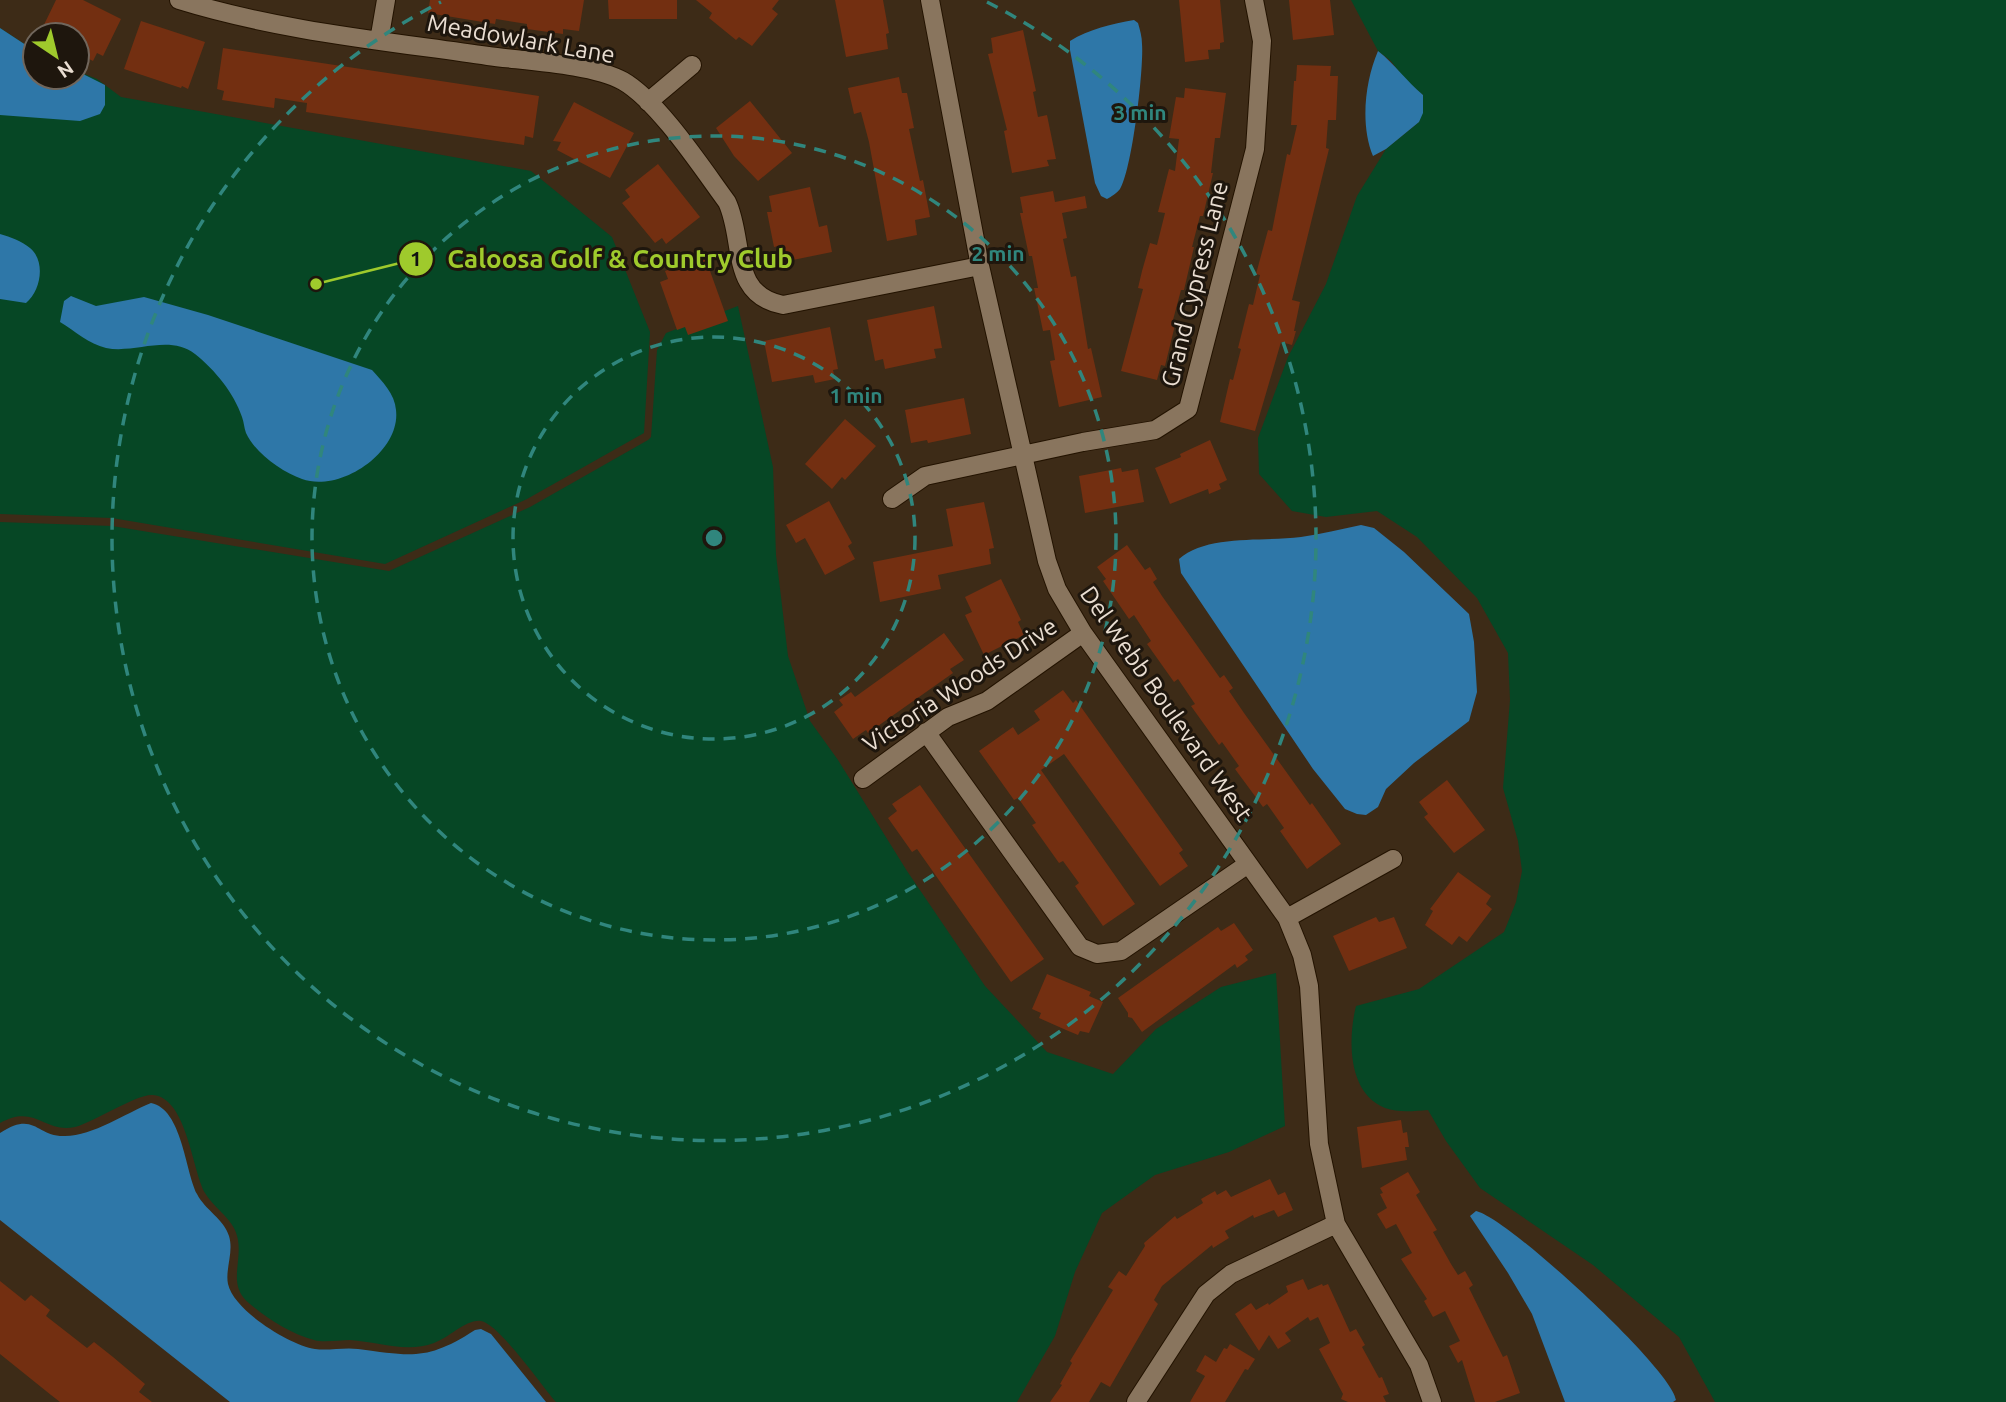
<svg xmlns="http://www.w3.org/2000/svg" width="2006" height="1402" font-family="Ubuntu,sans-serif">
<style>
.green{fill:#064725}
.water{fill:#2e77a8}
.building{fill:#732f11}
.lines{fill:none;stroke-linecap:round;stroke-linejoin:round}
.minor-casing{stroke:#231301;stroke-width:20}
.minor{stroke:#89755e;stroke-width:18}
.ring{fill:none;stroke:#30867d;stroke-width:3.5;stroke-dasharray:12 9}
.labels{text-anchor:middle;stroke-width:6;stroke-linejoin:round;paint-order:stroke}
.street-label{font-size:24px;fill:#eaded2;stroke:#1e160d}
.centre{fill:#30867d;stroke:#1e160d;stroke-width:3.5}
.ring-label{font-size:21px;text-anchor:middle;font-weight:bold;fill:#30867d;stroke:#1e160d;stroke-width:6;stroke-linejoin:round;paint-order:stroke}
.leader{fill:none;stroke:#9fca2c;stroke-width:2.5}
.callout-dot{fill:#9fca2c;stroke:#1e160d;stroke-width:2.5}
.mark-label{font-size:21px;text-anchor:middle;font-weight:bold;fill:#111}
.callout-label{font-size:26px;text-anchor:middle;font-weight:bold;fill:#9fca2c;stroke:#1e160d;stroke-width:6;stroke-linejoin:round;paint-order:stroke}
</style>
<rect width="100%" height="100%" fill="#3d2b17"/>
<!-- green -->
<path class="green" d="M1351 0H2006V1402H1715L1679 1337 1593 1265 1480 1188 1446 1141 1428 1110C1414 1111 1399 1113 1385 1108 1347 1093 1348 1038 1356 1006L1419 989 1504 932 1516 902 1522 871 1518 841 1503 788 1510 700 1508 653 1477 598 1417 537 1377 511 1326 517 1292 511 1259 474 1258 438 1288 357 1326 284 1357 196 1386 149 1419 122 1423 95 1406 81 1391 61 1378 51Z
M0 28 35 51V77H77V71L97 79 121 97 531 171 612 237 650 332 644 433 527 499 385 564 112 518 0 514Z
M738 306 773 467 776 555 788 656 810 721 838 760 907 871 985 986 1047 1052 1113 1074 1156 1029 1221 987 1276 973 1285 1126 1229 1152 1155 1175 1102 1213 1075 1272 1055 1336 1017 1402H556C542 1386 499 1324 481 1321 466 1319 449 1338 434 1343 407 1353 378 1342 350 1340 339 1340 324 1343 314 1340 291 1334 268 1319 250 1304 227 1286 242 1264 238 1240 235 1219 215 1210 205 1193 192 1170 187 1098 153 1095 138 1093 94 1122 75 1127 45 1134 35 1103 0 1123V522L112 526 389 571 530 507 648 440 651 437 657 350 666 333Z"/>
<!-- water -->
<path class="water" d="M1134 20 1138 23C1140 30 1142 37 1142 44 1144 69 1132 170 1120 189 1116 194 1112 196 1107 199L1101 196 1095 183 1070 50V41C1089 29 1112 24 1134 20Z
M0 28 35 51V77H77V71L105 85V105L100 114 80 121 0 115Z
M1378 51C1395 64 1406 81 1423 95V113L1419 122 1386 149 1373 156C1360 125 1365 81 1378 51Z
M0 234C11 237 21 241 30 248 46 261 41 291 26 303L0 299Z
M71 296 96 306 144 297 208 315 372 370C382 381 395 394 396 410 401 452 340 493 302 479 282 472 255 453 246 433 244 428 244 422 242 417 234 393 215 370 195 354 169 334 135 354 106 348 89 344 75 331 60 322L64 301Z
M1361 525 1374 528 1404 552 1469 614 1474 642 1477 692 1469 721 1414 763 1386 789 1378 807 1366 815 1357 814 1345 809 1313 769 1181 573 1179 559C1207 534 1265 542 1301 537 1321 534 1341 529 1361 525Z
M151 1103C182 1109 185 1170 197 1194 205 1210 224 1219 229 1236 234 1252 225 1269 228 1284 234 1311 290 1345 315 1349 328 1351 344 1347 358 1349 412 1356 427 1361 475 1330L481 1329 491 1334 546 1402H230L0 1220V1133C35 1110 36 1137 65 1136 93 1136 126 1113 151 1103Z
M1476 1211C1507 1217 1673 1370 1676 1400L1673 1402H1565L1532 1314 1508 1273 1470 1216Z"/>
<!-- building -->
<path class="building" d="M56 0H83L121 19 103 56 97 53 93 61 77 53V35H39Z
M430 0H584L579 31 563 29V34L527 29V24L496 19 495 24 428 13Z
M608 0H677V19H609Z
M696 0H779L772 9 778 14 752 46 739 37 736 40 709 18 712 13Z
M835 0H883L889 33 886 34 888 49 846 57Z
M1179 0H1220L1224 42 1220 43V49L1208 50 1209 59 1185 62Z
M1289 0H1330L1334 35 1293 40Z
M141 21 205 42 188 89 182 86 181 88 124 69Z
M1023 30 1036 91 1033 92 1038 117 1047 115 1056 159 1047 160 1049 166 1012 173 1004 131 1007 130 988 54 993 53 991 38Z
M223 48 539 96 533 138 525 136 524 145 306 112 307 103 300 102 275 98 274 108 222 100 224 91 217 89Z
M1297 65 1331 66 1330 76H1338L1336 120H1328L1326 148 1329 149 1292 300 1300 302 1294 331H1296L1292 345 1281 342 1255 431 1220 422 1230 379 1233 380 1241 349 1238 348 1249 304 1253 305 1260 275 1256 274 1268 230 1272 231 1287 154 1290 155 1297 125H1291L1294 81H1296Z
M899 77 902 93H907L914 128 909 129 920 181 923 180 930 217 915 220 917 235 887 241 869 142 861 112 854 114 848 88Z
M1185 88 1226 93 1220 138H1215L1211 173H1213L1203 216H1200L1192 247H1194L1184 290H1181L1173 320 1176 321 1165 366 1161 365 1157 380 1121 371 1143 289 1138 288 1142 271 1150 243 1157 245 1165 213 1158 212 1169 169 1175 171 1179 139 1169 138 1176 97 1184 98Z
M750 101 792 153 758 181 734 156 716 128Z
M574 102 634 133 610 178 557 150 561 142 553 141Z
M658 164 700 217 666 244 662 238 655 243 622 203 630 197 625 190Z
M810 187 819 227 827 225 832 252 783 262 779 246 774 247 767 212H772L769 196Z
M1053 191 1055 202 1085 196 1087 208 1062 213 1067 238 1063 239 1071 277 1076 276 1088 349 1091 348 1102 397 1059 407 1050 361 1055 360 1050 330 1043 331 1034 288H1038L1032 256H1029L1020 213H1023L1020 197Z
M705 257 728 321 688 335 685 327 677 330 660 282 668 279 665 271Z
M934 306 942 348 934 349 936 358 885 369 883 359 875 361 867 320Z
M830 327 838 369 833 370 835 379 815 383 813 375 772 382 764 341Z
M964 398 971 434 928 443 927 440 911 443 905 410Z
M845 419 876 446 845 480 842 477 832 489 805 464Z
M1210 440 1227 480 1219 484 1221 489 1209 494 1208 489 1170 504 1155 468 1181 457 1180 454Z
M1121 468 1122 472 1138 469 1144 502 1085 513 1079 476Z
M829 501 852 543 848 546 855 559 825 575 805 538 796 543 786 525Z
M984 502 994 548 989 549 991 564 938 575 941 589 880 602 873 562 953 546 946 509Z
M1127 545 1145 570 1150 567 1157 579 1153 582 1162 596 1220 678 1224 675 1233 688 1229 691 1244 713 1310 805 1312 803 1341 844 1307 869 1280 831 1284 828 1267 804 1263 807 1235 769 1239 766 1222 742 1219 745 1191 706 1195 704 1178 679 1174 682 1147 644 1151 641 1134 615 1129 619 1103 581 1106 579 1097 567Z
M1001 579 1021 620 1018 622 1024 635 984 655 965 615 972 612 965 597Z
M944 633 964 660 950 669 953 673 868 733 866 730 853 739 834 712 843 705 839 700 851 692 855 697Z
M1063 690 1073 703 1076 700 1183 850 1179 853 1188 866 1160 886 1064 754 1041 770 1135 904 1103 926 1075 886 1079 883 1063 861 1059 863 1032 825 1036 823 1018 798 1014 800 979 751 1013 727 1018 735 1040 720 1034 711Z
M1447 780 1485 830 1454 853 1424 817 1428 814 1419 802Z
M920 785 1044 959 1011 982 917 849 912 852 888 818 897 811 892 804Z
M1458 872 1491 896 1486 904 1492 909 1467 942 1459 936 1452 945 1425 925 1433 911 1430 909Z
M1376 917 1379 922 1394 917 1407 948 1349 971 1333 936Z
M1234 923 1253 950 1245 956 1248 960 1237 968 1235 964 1142 1032 1132 1018 1128 1017V1013L1118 998 1218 927 1221 931Z
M1047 974 1091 992 1089 996 1103 1002 1089 1033 1080 1031 1078 1035 1066 1030 1039 1018 1041 1013 1032 1009Z
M1401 1120 1403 1133 1407 1132 1409 1147H1405L1407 1160 1362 1168 1357 1127Z
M1408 1172 1420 1192 1416 1195 1437 1230 1433 1232 1451 1264 1458 1275 1465 1271 1473 1285 1469 1288 1503 1357 1507 1355 1520 1393 1495 1402H1475L1462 1360 1458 1363 1449 1346 1460 1341 1445 1311 1433 1317 1424 1301 1427 1299 1401 1259 1412 1253 1396 1224 1386 1229 1377 1214 1387 1208 1380 1194 1383 1193 1380 1188Z
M1270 1179 1278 1195 1285 1192 1293 1210 1278 1217 1274 1210 1254 1218 1253 1215 1225 1231 1229 1238 1213 1248 1212 1245 1162 1286 1154 1300 1158 1304 1110 1387 1101 1382 1089 1402H1050L1062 1385 1060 1384 1072 1363 1070 1361 1113 1290 1108 1287 1119 1271 1126 1276 1145 1246 1144 1243 1175 1216 1177 1219 1203 1203 1201 1199 1215 1191 1217 1195 1226 1190 1231 1197Z
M1303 1279 1308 1290 1322 1284 1323 1286 1328 1284 1350 1332 1356 1329 1365 1345 1362 1347 1379 1378 1382 1377 1389 1394 1383 1396 1386 1402H1348L1341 1399 1343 1394 1319 1349 1330 1343 1318 1317 1310 1321 1308 1317 1285 1333 1291 1341 1278 1349 1269 1335 1259 1351 1235 1314 1251 1303 1256 1310 1268 1303 1269 1305 1288 1292 1286 1286Z
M0 1281 25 1301 31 1295 50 1310 46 1316 87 1348 94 1342 113 1357 145 1384 139 1392 152 1402H60L51 1395 0 1354Z
M1230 1344 1255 1359 1248 1370 1245 1369 1225 1402H1190L1205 1376 1196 1371 1205 1355 1216 1362 1224 1348 1227 1349Z"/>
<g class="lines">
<!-- minor casing -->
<g class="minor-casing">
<path id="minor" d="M179 0C279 31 385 41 488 56 525 61 592 64 623 81 658 101 702 168 727 202 745 240 729 295 783 305L980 266
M930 0 980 266 1047 561 1057 589 1083 633 1287 918 1302 955 1309 986 1319 1144 1336 1224 1419 1365 1432 1402
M379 41 386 0
M648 102 692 65
M892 499 925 476 1083 442 1155 430 1188 409 1255 149 1262 41 1254 0
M926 732 1080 947 1097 954 1121 951 1248 864
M863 779 948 717 987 701 1083 633
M1287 918 1393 859
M1136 1402 1206 1294 1231 1274 1336 1224"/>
</g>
<!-- minor -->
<use href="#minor" class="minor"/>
</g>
<!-- distance rings -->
<g class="ring">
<circle cx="714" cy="538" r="201"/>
<circle cx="714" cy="538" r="402"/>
<path d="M987 2A602 602 0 1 1 441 2"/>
</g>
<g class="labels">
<!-- street labels -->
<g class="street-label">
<text transform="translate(521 39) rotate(10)" y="8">Meadowlark Lane</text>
<text transform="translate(1195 284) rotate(-76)" y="8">Grand Cypress Lane</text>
<text transform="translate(960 685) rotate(-33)" y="8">Victoria Woods Drive</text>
<text transform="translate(1166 704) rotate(55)" y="8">Del Webb Boulevard West</text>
</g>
</g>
<circle cx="714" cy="538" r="10" class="centre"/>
<g class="ring-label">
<text x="1140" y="120">3 min</text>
<text x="998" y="261">2 min</text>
<text x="856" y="403">1 min</text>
</g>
<!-- callouts -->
<path class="leader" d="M316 284L416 259"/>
<g class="callout-dot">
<circle cx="316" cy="284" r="7"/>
<circle cx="416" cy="259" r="18"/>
</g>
<g class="mark-label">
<text x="416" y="266">1</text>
</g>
<g class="callout-label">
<text x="620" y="268">Caloosa Golf &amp; Country Club</text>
</g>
<!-- north arrow -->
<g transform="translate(56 56) rotate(145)"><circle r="33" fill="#1e160d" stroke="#70665c" stroke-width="2"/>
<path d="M0-5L12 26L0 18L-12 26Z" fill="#9fca2c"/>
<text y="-10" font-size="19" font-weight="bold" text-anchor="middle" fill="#eaded2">N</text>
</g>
</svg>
